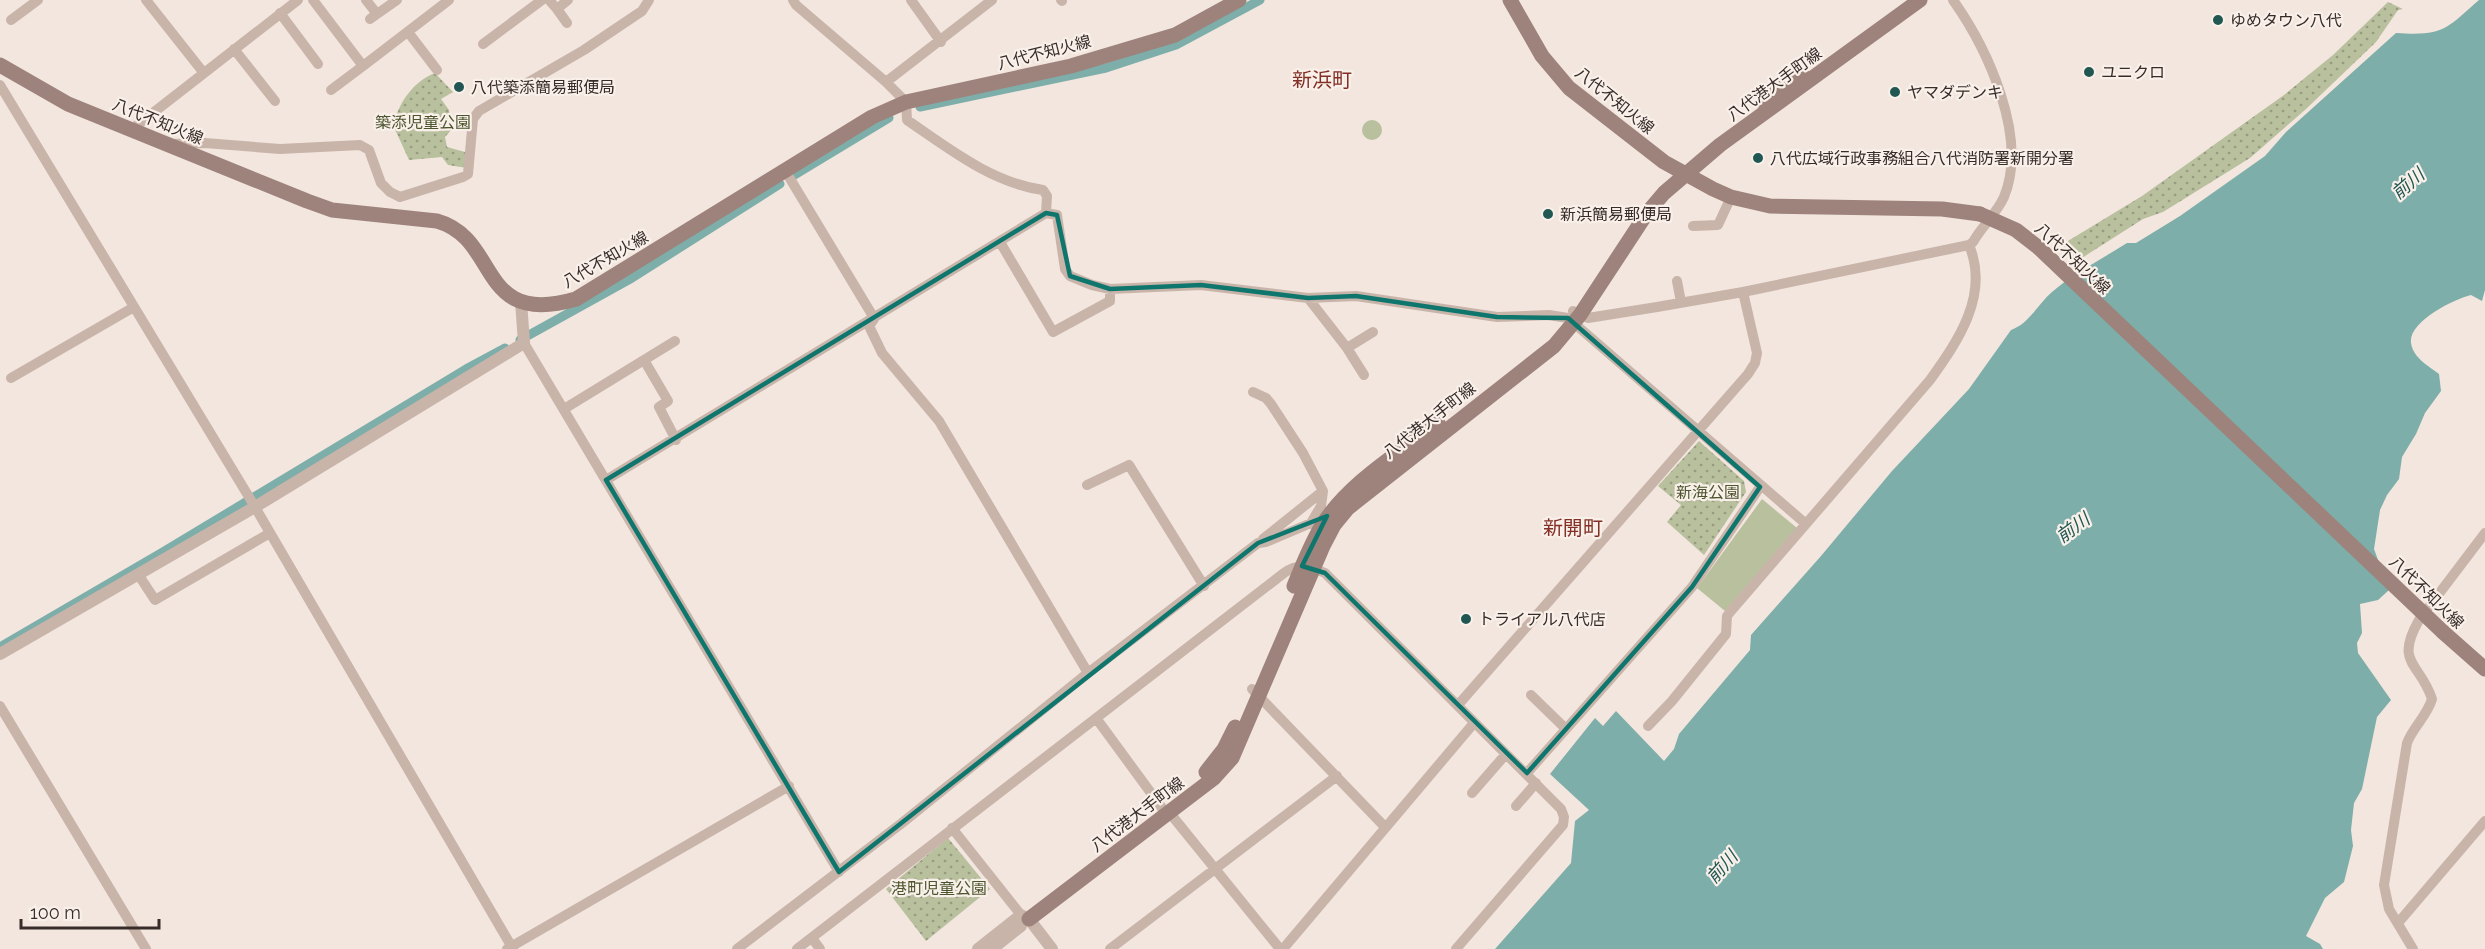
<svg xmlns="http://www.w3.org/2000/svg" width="2485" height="949" font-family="Raleway,'Noto Sans JP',sans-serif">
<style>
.grass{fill:#b9c09e}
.park{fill:url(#park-dots)}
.water{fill:#7eaea9}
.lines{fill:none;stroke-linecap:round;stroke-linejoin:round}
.canal{stroke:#7eaea9;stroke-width:9}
.minor{stroke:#c9b4aa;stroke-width:10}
.tertiary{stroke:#c9b4aa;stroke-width:12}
.secondary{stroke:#9d837b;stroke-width:15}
.secondary-bridge{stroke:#9d837b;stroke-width:15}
.marked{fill:none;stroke:#0f766e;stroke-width:4.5;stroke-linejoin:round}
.poi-dot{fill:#205753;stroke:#f9f0ea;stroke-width:2}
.labels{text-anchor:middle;stroke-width:4.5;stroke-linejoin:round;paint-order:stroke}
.poi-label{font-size:16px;fill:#372c29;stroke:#f9f0ea;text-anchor:start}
.street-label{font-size:16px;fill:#372c29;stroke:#f9f0ea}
.park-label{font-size:16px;fill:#4c552e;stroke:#f9f0ea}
.water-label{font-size:18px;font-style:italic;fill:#205753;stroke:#f9f0ea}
.quarter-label{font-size:20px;fill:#832f26;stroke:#f9f0ea}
</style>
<defs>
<pattern id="park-dots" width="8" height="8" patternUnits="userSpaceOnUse" patternTransform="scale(1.5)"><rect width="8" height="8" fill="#b9c09e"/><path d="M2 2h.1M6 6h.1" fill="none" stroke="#979c81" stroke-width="1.8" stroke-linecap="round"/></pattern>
</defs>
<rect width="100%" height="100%" fill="#f2e6de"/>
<!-- grass -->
<path class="grass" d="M1362 130a10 10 0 1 1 20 0a10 10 0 1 1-20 0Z
M1762 499 1797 528 1725 611 1697 588Z"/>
<!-- park -->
<path class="park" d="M2388 2 2403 9 2398 10 2376 42 2306 109 2250 158 2163 212 2143 219 2074 263 2063 244 2142 196 2284 95 2333 55Z
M435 73 453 92 441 99 449 110 452 129 445 137 447 147 465 152 467 168 448 165 442 157 409 160 393 125C400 101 413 82 435 73Z
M1699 441 1744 481 1746 492 1704 555 1667 522 1681 505 1658 486Z
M948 838 990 889 926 941 886 889Z"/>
<!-- water -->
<path class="water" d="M2479 0H2485V290L2482 301 2471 295C2454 299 2408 322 2411 343 2413 358 2429 366 2439 374L2441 391 2425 413 2416 434 2402 457 2399 479 2387 495 2380 510 2374 549 2389 590 2378 600 2360 604 2362 633 2357 643 2358 653 2391 700 2377 717 2362 789 2354 803 2351 830 2353 846 2344 882 2325 898 2306 936 2320 944 2323 949H1495L1571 863 1575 821 1589 810 1550 774 1595 718 1603 726 1616 711 1664 761 1674 749 1679 734 1750 650 1751 635 1821 556 1892 471 1969 389 2011 330C2029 324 2038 304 2052 292 2074 273 2102 259 2127 243H2136L2180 216 2265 156 2286 132 2396 33C2443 36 2445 30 2479 0Z"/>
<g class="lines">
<!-- canal -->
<path class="canal" d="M920 107 1106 68 1176 45 1260 0
M793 176 889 118
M520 340 632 278 780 184
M0 647 163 552 466 369 505 348"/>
<!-- minor -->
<path class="minor" d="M146 0 203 72
M313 0 363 66 331 90
M366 0 377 14 370 19
M549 0 557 9 568 0
M793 0 796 5 886 82 906 102 907 120C948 148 992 183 1043 190L1047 196 1046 213
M911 0 941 42
M1061 0 1062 1
M557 9 567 23
M280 13 318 64
M377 14 397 0
M11 20 38 0
M408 32 437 70
M483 44 542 0
M234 49 275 101
M363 66 449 0
M886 82 992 0
M0 85 255 507 513 949
M131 130 298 0
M171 144 205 143 280 149 360 145 369 150 381 183 390 192 400 197 463 177 468 174 473 119 479 111 584 50 642 11 649 0
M786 172 874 318
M1693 226 1718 225 1731 197
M1000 242 1053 332 1110 301V289
M1677 281 1681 302
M1308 298 1347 348 1364 375
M1573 311 1588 318 1657 307 1743 292 1969 245 1973 242C1982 226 1997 213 2004 197 2029 137 1987 48 1953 0
M874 319 869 326 882 353 939 421 1088 673
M524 343 839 872
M1347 348 1373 332
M644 360 668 401 659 407 676 440
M11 378 134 307
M1253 392 1266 398 1271 404 1303 453 1323 491
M564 409 675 341
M606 480 1046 213 1057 215 1065 269 1070 276 1092 285 1110 289 1201 285 1308 298 1356 296 1497 317 1549 315 1568 318 1806 524
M1087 485 1129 465 1204 586
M1263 539 1323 491 1321 506 1311 523
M138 574 155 600 270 533
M1252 689 1384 826
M1531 695 1566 729
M1458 705 1748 374 1755 363 1757 353 1743 292
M0 706 146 949
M1096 718 1162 808 1169 812 1280 949
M1648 726 1672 701 1726 634 1727 616 1731 611 1930 380C1958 341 1990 295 1969 245
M1527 773 1692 587 1760 487
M1472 793 1506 754
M1516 806 1536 783
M952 828 1021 915
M2398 923 2485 821
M812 938 820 949
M507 949 789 786
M737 949 902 823 1088 673 1258 543 1266 542 1311 523 1322 526
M797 949 1284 573C1298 563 1309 566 1325 573L1561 809 1564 817 1563 825 1456 949
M1110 949 1337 776
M1283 949 1474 723
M2413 949 2389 909 2384 885 2407 743C2413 727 2427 716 2432 699 2420 662 2394 664 2419 620L2485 533"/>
<!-- tertiary -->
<path class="tertiary" d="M0 654 255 507 524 343 521 301
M978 949 1021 915 1029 919 1052 949
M992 949 1021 926"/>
<!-- secondary -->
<path class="secondary" d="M1510 0 1542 56 1569 88 1664 162 1713 189 1731 197 1770 206 1942 209 1980 214
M0 65 68 104 307 201 332 210 437 221C501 239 476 328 576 299L872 117 906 102 1071 66 1175 35 1239 0
M1763 102 1802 74
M1294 586C1302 566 1310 546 1321 527 1347 484 1399 453 1438 423
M2443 632 2485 669
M1206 772 1224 749 1235 727
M1029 919 1214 778 1232 758 1323 546 1334 525 1348 508 1554 346 1580 315 1647 213 1664 193 1720 145 1920 0"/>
<!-- secondary-bridge -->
<path class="secondary-bridge" d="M1980 214 2016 230 2039 248 2443 632"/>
</g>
<!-- marked area -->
<path class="marked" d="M1046 213 1057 215 1070 276 1110 289 1201 285 1308 298 1356 296 1497 317 1568 318 1760 487 1692 587 1527 773 1325 573 1302 566 1327 516 1258 543 839 872 606 480Z"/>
<!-- markers -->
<g class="poi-dot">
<circle cx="2218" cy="20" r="6"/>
<circle cx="2089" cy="72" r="6"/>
<circle cx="459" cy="87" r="6"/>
<circle cx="1895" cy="92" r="6"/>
<circle cx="1758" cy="158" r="6"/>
<circle cx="1548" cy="214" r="6"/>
<circle cx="1466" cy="619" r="6"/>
</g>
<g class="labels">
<!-- poi labels -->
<g class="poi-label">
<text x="2230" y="26">ゆめタウン八代</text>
<text x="2101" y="78">ユニクロ</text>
<text x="471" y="93">八代築添簡易郵便局</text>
<text x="1907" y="98">ヤマダデンキ</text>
<text x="1770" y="164">八代広域行政事務組合八代消防署新開分署</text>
<text x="1560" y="220">新浜簡易郵便局</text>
<text x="1478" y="625">トライアル八代店</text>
</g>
<!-- street labels -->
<g class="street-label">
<text transform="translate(1044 52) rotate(-14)" y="6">八代不知火線</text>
<text transform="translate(1774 84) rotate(-36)" y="6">八代港大手町線</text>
<text transform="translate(1615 100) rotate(39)" y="6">八代不知火線</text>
<text transform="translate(158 121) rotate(22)" y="6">八代不知火線</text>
<text transform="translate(2073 258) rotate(43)" y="6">八代不知火線</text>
<text transform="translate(605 259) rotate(-30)" y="6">八代不知火線</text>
<text transform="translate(1429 420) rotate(-38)" y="6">八代港大手町線</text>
<text transform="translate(2427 592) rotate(44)" y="6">八代不知火線</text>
<text transform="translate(1137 814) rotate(-37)" y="6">八代港大手町線</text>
</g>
<!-- park labels -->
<g class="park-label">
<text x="423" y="128">築添児童公園</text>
<text x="1708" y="498">新海公園</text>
<text x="939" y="894">港町児童公園</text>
</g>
<!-- water labels -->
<g class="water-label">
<text transform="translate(2408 184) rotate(-41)" y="6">前川</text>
<text transform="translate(2073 528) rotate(-36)" y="6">前川</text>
<text transform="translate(1722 867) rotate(-48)" y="6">前川</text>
</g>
<!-- quarter labels -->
<g class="quarter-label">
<text x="1322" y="87">新浜町</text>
<text x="1573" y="535">新開町</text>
</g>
</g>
<!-- scale -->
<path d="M21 919v9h138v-9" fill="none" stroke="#372c29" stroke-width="3"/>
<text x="30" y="919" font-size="18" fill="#372c29" stroke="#f9f0ea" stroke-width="4.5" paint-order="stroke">100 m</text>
</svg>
